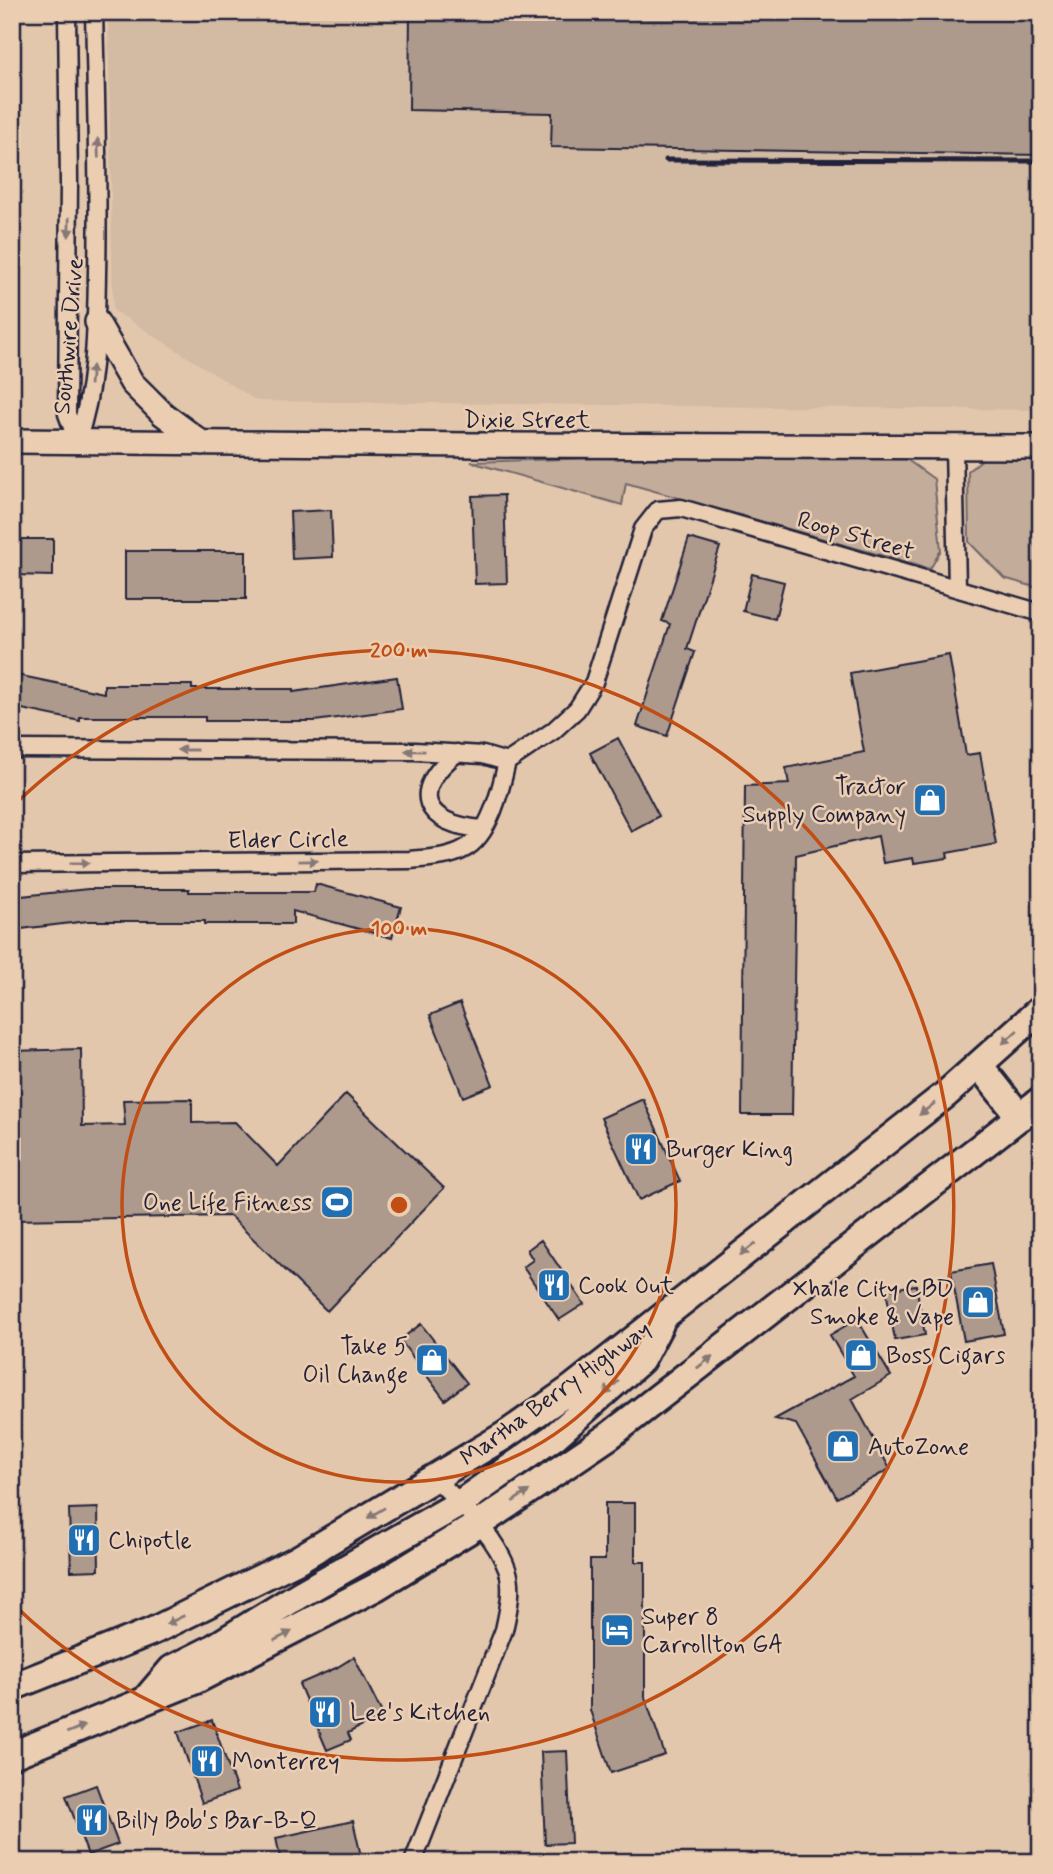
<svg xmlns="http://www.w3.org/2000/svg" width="1053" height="1874" font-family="Mynerve,sans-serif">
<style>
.built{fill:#d3baa3}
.green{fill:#c3ac9a;stroke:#72676a;stroke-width:2}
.building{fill:#ad9a8d;stroke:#22223b;stroke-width:2}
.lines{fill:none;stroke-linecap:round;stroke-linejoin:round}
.street-casing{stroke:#22223b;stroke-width:21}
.secondary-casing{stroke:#22223b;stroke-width:28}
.primary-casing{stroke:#22223b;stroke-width:32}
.street{stroke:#ebceb2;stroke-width:16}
.secondary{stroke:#ebceb2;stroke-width:23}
.primary{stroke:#ebceb2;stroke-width:26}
.rail{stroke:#22223b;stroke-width:5}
.oneway{fill:#867876}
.ring{fill:none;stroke:#c04e15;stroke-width:3.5}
.labels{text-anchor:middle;stroke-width:5;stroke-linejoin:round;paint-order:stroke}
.street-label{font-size:24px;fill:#22223b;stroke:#ebceb2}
.poi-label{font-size:24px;fill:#22223b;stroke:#ebceb2;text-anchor:start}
.centre{fill:#c04e15;stroke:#ebceb2;stroke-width:3.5}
.ring-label{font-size:21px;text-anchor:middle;font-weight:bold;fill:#c04e15;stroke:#ebceb2;stroke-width:5;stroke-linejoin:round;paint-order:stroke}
</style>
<rect width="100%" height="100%" fill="#e3c7ad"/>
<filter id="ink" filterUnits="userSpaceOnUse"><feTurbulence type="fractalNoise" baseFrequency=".0143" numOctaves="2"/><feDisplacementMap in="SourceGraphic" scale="14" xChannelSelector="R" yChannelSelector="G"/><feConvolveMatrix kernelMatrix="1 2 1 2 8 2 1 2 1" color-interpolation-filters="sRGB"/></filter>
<g filter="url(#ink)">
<!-- built -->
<path class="built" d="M108 12H1041V410L257 401 113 310Z"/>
<!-- green -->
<path class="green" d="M662 456 906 459 934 479 941 550 930 569 626 483 622 505 471 462Z
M984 458H1041V589L1004 578 969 542 968 471Z"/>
<!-- building -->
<path class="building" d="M410 12H1041V155L551 147 552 113 409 110Z
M504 495 507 583 475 584 472 496Z
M331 510 333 557 292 559 290 512Z
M689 538 720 547 687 649 695 652 667 736 637 726 670 624 662 621Z
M12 539H53V576L12 575Z
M125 551H246V599H125Z
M752 574 784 582 775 619 743 611Z
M949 655 966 755 980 753 996 844 947 853 948 858 914 863 913 858 883 863 878 836 796 855 792 1115H742L745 786 789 784 786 768 864 752 850 673Z
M12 674 104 693V685H192V689H293V692L397 677 402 709 315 721H205V717H80V721L12 707Z
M618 738 659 816 631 831 590 753Z
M316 884 401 907 392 938 293 911V924H205V921H88L12 930V897L88 889H189V892H314Z
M460 1003 493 1085 463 1097 430 1015Z
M81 1049 82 1126 125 1125 123 1100 192 1099V1123L235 1122 278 1166 346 1094 444 1188 327 1311 230 1216 12 1220V1051Z
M643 1099 680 1181 639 1200 601 1118Z
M541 1240 584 1304 559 1320 523 1267 533 1260 527 1250Z
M991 1264 1004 1334 964 1341 951 1271Z
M916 1285 925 1335 895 1340 886 1290Z
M857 1319 891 1376 852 1399 890 1469 837 1498 796 1424 775 1419 854 1376 830 1335Z
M421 1324 467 1383 445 1400 400 1340Z
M605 1503H635V1562H645V1697L665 1755 611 1773 590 1710V1560H605Z
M98 1508 99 1570 71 1571 69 1509Z
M354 1657 383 1715 348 1733 351 1740 327 1750 299 1684 336 1668Z
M212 1720 237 1791 202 1803 178 1732Z
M567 1751 571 1843 545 1844 541 1752Z
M96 1785 118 1844 88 1855 66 1796Z
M353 1821 361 1856 333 1862H281L276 1838Z"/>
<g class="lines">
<!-- street casing -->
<g class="street-casing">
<path id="street" d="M67 12 69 182 67 414 77 441
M77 441C96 388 96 329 97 273 99 186 96 99 94 12
M954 447 957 587
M12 749 415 751 483 755 507 762C501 788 490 836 464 849 448 858 428 858 410 860L12 864
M457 753C408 791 423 825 483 829
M507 762 553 731 577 709 594 682 643 529 658 510 681 508 1041 613
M413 1862 504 1630C508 1612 514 1587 507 1569 494 1533 461 1505 435 1478"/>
</g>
<!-- secondary casing -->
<g class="secondary-casing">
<path id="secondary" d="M97 322 132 383 163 414 202 443
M12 441 478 445 1041 447"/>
</g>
<!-- primary casing -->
<g class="primary-casing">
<path id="primary" d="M979 1065 1020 1117
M12 1687 153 1631 297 1560 504 1436 571 1389 945 1095 1041 1009
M148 1697 172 1669 210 1650 299 1595 459 1504 554 1437 641 1360 660 1324
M12 1755 196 1680 376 1587 479 1524 609 1436 1041 1100"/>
</g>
<!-- street -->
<use href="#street" class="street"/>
<!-- secondary -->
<use href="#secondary" class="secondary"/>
<!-- primary -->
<use href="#primary" class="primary"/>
<!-- rail -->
<path class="rail" d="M666 160 1041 161"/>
</g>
<!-- one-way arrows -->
<defs><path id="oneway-solid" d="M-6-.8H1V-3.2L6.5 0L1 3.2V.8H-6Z" transform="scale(1.75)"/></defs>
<g class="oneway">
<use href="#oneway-solid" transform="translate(98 148) rotate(-92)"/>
<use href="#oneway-solid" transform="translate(69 227) rotate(91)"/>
<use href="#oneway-solid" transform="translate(91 375) rotate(-84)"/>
<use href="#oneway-solid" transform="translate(187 750) rotate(-180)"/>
<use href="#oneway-solid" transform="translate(415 751) rotate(-179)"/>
<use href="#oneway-solid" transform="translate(308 861) rotate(-1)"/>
<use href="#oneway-solid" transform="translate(80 863)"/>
<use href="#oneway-solid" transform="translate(1010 1037) rotate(138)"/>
<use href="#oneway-solid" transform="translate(927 1109) rotate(142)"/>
<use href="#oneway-solid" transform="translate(748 1249) rotate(142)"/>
<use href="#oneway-solid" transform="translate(705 1362) rotate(-38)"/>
<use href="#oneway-solid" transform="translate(611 1388) rotate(137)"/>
<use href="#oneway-solid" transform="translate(521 1496) rotate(-34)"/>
<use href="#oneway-solid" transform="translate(376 1513) rotate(149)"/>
<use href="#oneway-solid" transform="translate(175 1620) rotate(154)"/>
<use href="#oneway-solid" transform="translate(283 1636) rotate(-27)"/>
<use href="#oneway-solid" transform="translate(76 1729) rotate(-22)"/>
</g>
</g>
<!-- distance rings -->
<g class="ring">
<circle cx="399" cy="1205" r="277"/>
<path d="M13 806A555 555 0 1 1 13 1604"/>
</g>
<!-- icons -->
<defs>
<g id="shop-square" transform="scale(1.75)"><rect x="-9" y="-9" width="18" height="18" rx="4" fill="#1f6fb2" stroke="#ebceb2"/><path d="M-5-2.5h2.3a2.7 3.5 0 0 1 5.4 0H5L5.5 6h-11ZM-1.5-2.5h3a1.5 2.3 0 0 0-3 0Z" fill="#fff"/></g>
<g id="restaurant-square" transform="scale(1.75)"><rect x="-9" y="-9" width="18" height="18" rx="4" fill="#1f6fb2" stroke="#ebceb2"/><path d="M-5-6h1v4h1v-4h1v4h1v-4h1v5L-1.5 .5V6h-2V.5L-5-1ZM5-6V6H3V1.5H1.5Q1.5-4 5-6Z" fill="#fff"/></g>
<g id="stadium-square" transform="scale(1.75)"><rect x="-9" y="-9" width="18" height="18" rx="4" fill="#1f6fb2" stroke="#ebceb2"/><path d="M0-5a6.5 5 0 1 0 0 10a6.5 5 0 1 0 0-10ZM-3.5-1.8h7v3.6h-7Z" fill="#fff"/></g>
<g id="hotel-square" transform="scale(1.75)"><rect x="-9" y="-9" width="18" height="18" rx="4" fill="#1f6fb2" stroke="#ebceb2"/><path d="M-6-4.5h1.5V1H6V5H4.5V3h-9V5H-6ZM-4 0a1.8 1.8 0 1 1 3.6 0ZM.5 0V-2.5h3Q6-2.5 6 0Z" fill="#fff"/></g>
</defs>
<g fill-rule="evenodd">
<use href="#shop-square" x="930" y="800"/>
<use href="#restaurant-square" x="641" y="1149"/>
<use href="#stadium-square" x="337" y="1202"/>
<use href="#restaurant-square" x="554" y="1285"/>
<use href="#shop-square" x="978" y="1302"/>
<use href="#shop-square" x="861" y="1355"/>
<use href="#shop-square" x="432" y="1360"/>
<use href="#shop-square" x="843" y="1446"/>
<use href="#restaurant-square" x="84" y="1540"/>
<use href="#hotel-square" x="617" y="1630"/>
<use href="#restaurant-square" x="325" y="1712"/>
<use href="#restaurant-square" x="207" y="1761"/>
<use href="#restaurant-square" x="92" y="1820"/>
</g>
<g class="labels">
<!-- street labels -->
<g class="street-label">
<text transform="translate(68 336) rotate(-85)" y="8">Southwire Drive</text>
<text x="527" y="427">Dixie Street</text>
<text transform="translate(856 535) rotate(16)" y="8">Roop Street</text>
<text transform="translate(288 839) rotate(-1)" y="8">Elder Circle</text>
<text transform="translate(555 1393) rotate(-36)" y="8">Martha Berry Highway</text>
</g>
<!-- poi labels -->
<g class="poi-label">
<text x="906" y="794" text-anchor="end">Tractor<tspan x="906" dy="28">Supply Company</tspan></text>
<text x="666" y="1157">Burger King</text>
<text x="312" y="1210" text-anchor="end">One Life Fitness</text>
<text x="578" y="1293">Cook Out</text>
<text x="954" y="1296" text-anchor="end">Xhale City CBD<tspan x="954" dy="28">Smoke &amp; Vape</tspan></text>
<text x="408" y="1354" text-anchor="end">Take 5<tspan x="408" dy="28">Oil Change</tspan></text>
<text x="886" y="1363">Boss Cigars</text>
<text x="868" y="1454">AutoZone</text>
<text x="108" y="1548">Chipotle</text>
<text x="642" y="1624">Super 8<tspan x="642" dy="28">Carrollton GA</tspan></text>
<text x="350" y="1720">Lee's Kitchen</text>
<text x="232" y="1769">Monterrey</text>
<text x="116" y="1828">Billy Bob's Bar-B-Q</text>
</g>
</g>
<circle cx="399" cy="1205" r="10" class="centre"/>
<g class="ring-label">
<text x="399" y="657">200 m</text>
<text x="399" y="935">100 m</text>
</g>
<!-- margin -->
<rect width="1053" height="1874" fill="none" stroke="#ebceb2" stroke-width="42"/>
<rect x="21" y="21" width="1011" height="1832" fill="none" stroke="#22223b" stroke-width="2.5" filter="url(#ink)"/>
</svg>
